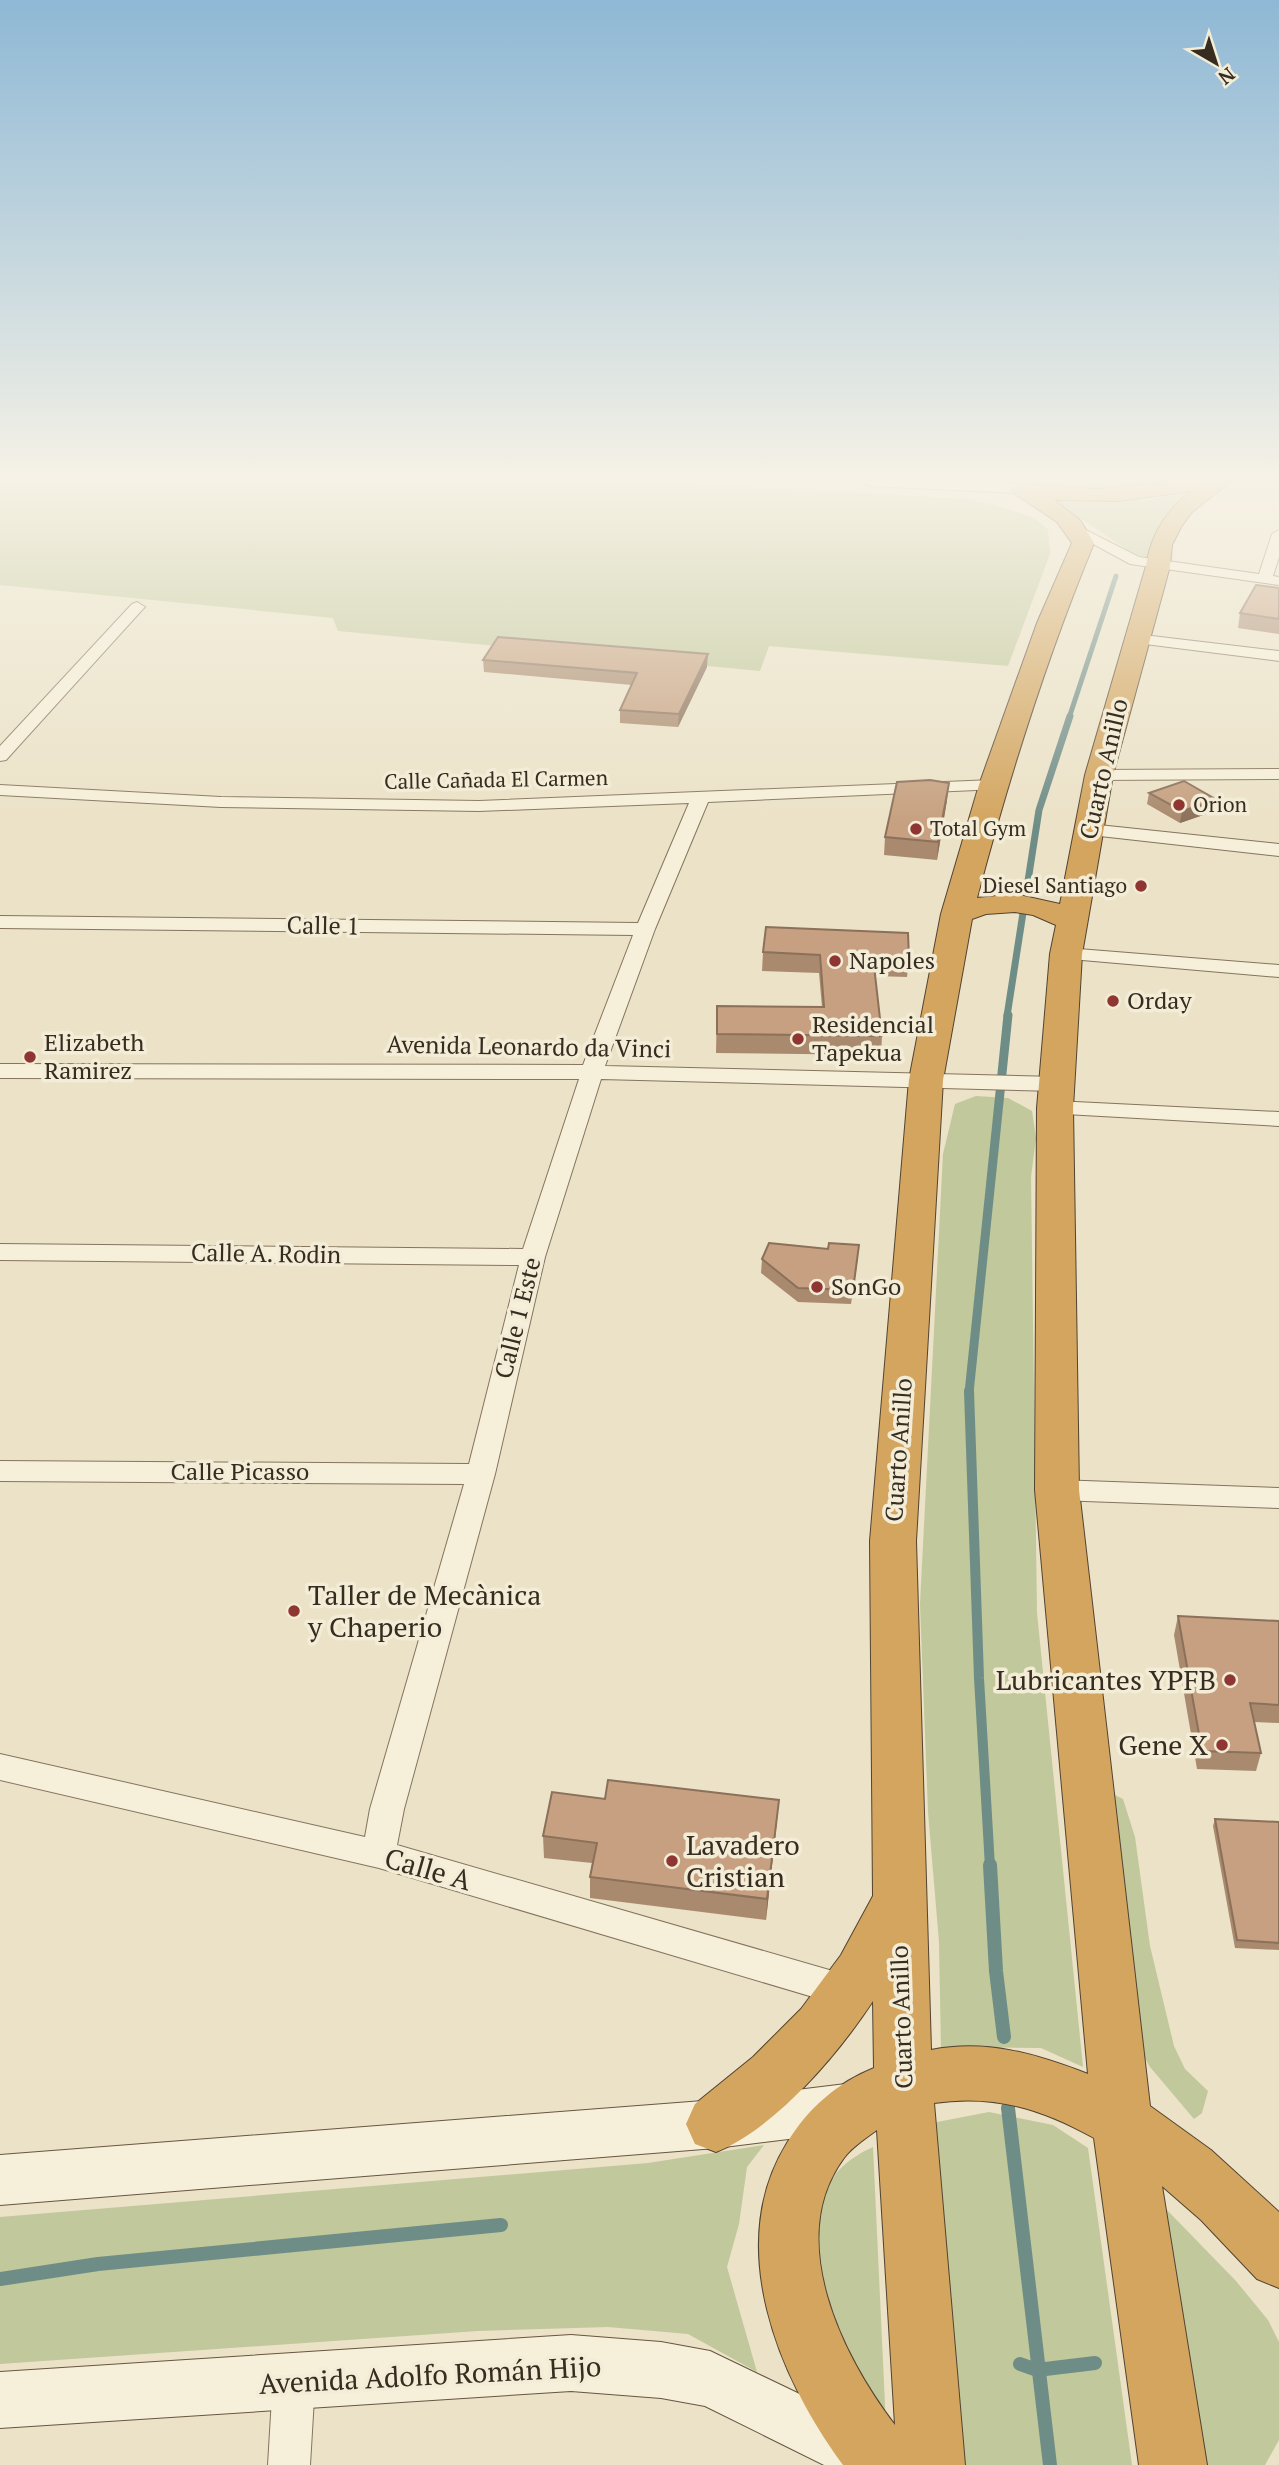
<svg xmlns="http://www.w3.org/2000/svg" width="1279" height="2465" font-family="'PT Serif',serif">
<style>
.green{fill:#c1c89b}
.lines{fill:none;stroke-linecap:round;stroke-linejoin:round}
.stream-far4{stroke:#6f8d87;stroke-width:5}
.stream-far3{stroke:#6f8d87;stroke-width:7}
.stream-far2{stroke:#6f8d87;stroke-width:9}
.stream-far1{stroke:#6f8d87;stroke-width:10}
.stream{stroke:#6f8d87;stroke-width:14}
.street-casing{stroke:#85745e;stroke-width:2}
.secondary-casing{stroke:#675641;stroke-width:2}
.highway-casing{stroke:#534331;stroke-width:2}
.street{fill:#f6efd9;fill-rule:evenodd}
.secondary{fill:#f6efd9;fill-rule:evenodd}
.highway{fill:#d3a55f;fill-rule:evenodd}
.wall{fill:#aa8a6e}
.shaded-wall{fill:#8b705a}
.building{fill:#c6a080;stroke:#8b705a;stroke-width:2}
.poi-dot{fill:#8f3632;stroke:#f3ecd6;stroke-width:2.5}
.labels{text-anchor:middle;stroke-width:7;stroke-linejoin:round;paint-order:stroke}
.far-street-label{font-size:21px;fill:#362c20;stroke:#f3ecd6}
.far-poi-label{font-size:21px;fill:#362c20;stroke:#f3ecd6;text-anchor:start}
.street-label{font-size:24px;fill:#362c20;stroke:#f3ecd6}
.poi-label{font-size:24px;fill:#362c20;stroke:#f3ecd6;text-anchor:start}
.near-poi-label{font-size:28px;fill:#362c20;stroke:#f3ecd6;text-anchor:start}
.near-street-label{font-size:28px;fill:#362c20;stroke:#f3ecd6}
</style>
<rect width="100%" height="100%" fill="#ebe2c7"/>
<!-- green -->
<path class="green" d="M0 481H652L968 499 1012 510 1034 518 1048 530 1050 554 1008 666 769 646 760 671 338 631 333 618 0 585Z
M1014 481H1189C1130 494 1073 496 1014 481Z
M1191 492 1175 504 1149 560 1128 550 1050 498 1146 500Z
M976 1096 1008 1098 1032 1111 1036 1138 1031 1177 1037 1613 1083 2067 1041 2048 973 2047 941 2050 939 1942 928 1812 920 1604 943 1154 955 1104Z
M1111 1793 1123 1799 1135 1837 1150 1946 1174 2046 1185 2069 1208 2091 1202 2113 1194 2119 1150 2067 1138 2046Z
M989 2112 1053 2125 1088 2148 1132 2465H963L932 2123Z
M764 2145 747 2167 739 2224 727 2267 757 2372 688 2334 608 2327 478 2331 0 2364V2217L648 2163Z
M873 2147 886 2426 863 2416 804 2245C823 2198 823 2170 873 2147Z
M1164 2207 1236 2281 1268 2320 1279 2342V2440L1265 2465H1201Z"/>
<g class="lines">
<!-- stream-far4 -->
<path class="stream-far4" d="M1069 718 1116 576"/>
<!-- stream-far3 -->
<path class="stream-far3" d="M1007 1016 1039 810 1070 716"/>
<!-- stream-far2 -->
<path class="stream-far2" d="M969 1393 1008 1015"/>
<!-- stream-far1 -->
<path class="stream-far1" d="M969 1391 979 1678 990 1867"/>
<!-- stream -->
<path class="stream" d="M990 1865 996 1971 1004 2037
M1008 2108 1050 2465
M0 2279 98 2264 501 2225
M1020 2364 1037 2370 1095 2363"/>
<!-- street casing -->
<g class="street-casing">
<path id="street" d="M1078 526 1139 557 1259 574 1272 534 1279 530V557L1273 576 1279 577V585L1130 564 1073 533V527Z
M137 602 145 607 142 610 6 760 0 761V746L132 604Z
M1135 634 1279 651V661L1129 642V636Z
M1279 769V779L1099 780 1090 775 1099 770Z
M993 780 1002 785 999 789 708 802 655 929 605 1066 1057 1077 1068 1084 1057 1091 601 1079 545 1257 495 1474 404 1809 397 1845 850 1976 863 1981 868 1992 863 2003 850 2008 379 1868 0 1780V1754L365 1837 370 1809 464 1484 0 1481V1461L469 1464 519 1265 0 1260V1244L523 1249 579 1079 0 1078V1064L583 1065 633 935 0 928V916L638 923 689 803 479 811 221 807 0 795V785L221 797 479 801Z
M1089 824 1279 844V856L1082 834 1080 830 1082 826Z
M1066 948 1279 965V977L1059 958 1056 954 1059 950Z
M1055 1101 1279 1112V1126L1047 1113 1044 1108 1047 1103Z
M1057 1480 1279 1488V1508L1057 1500 1047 1497 1043 1490 1047 1483Z
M294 2360 309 2366 315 2381 310 2465H268L273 2381 279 2366Z"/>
</g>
<!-- secondary casing -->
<g class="secondary-casing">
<path id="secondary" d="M860 481C882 480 1016 477 1025 488L1016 493 869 486Z
M854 2083 872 2090 879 2107 872 2124 854 2131 716 2148 0 2205V2155L716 2100Z
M571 2335 661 2342 710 2351 883 2434 892 2454 887 2465H824L705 2406 661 2398 571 2391 0 2428V2372Z"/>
</g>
<!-- highway casing -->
<g class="highway-casing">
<path id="highway" d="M1183 481H1231L1192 512 1181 527 1172 545 1170 566 1113 775 1082 954 1073 1108 1079 1490 1150 2106 1211 2150 1279 2212V2288L1257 2279 1201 2220 1162 2186 1207 2465H1139L1094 2138C1042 2109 994 2094 934 2103L965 2465H843C778 2377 724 2245 787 2143 807 2109 837 2083 874 2068L873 2001C838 2054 776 2128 716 2152L695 2144 686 2124 695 2104 753 2057 801 2009 841 1955 873 1896 870 1541 909 1080 941 914 979 785 1037 623 1072 543 1057 522 1009 490 1020 484 1096 489ZM1192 491C1166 510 1151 534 1146 566L1085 775 1060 904 1015 894 977 898C1009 777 1046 659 1094 543L1080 520 1054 500 1119 501ZM1015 912 1033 915 1056 925 1050 954 1037 1108 1035 1490 1088 2074C1036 2054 987 2039 931 2050L916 1541 943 1080 972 919 986 914ZM877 2130 895 2425C842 2356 784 2239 844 2158 852 2147 866 2138 877 2130Z"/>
</g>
<!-- street -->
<use href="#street" class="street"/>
<!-- secondary -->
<use href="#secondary" class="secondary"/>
<!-- highway -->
<use href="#highway" class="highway"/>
</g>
<!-- wall -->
<path class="wall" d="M1279 588V634L1238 628 1240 613Z
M483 660 707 667 678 727 620 723V710L632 685 484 672Z
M1149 793 1215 811 1180 823 1147 804Z
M947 800 937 860 884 855 885 837Z
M763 952 909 959 907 977 875 976 882 1036 881 1055 716 1053 717 1006 822 1007 819 973 762 971Z
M858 1258 851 1304 798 1302 761 1273 762 1259Z
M1178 1616 1279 1621V1723L1254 1722 1261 1753 1256 1771 1197 1769 1174 1635Z
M605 1799 779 1800 766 1920 590 1898V1877L592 1863 544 1858 543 1836Z
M1215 1819 1279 1822V1950L1235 1948 1213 1826Z"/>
<!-- shaded-wall -->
<path class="shaded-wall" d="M708 654 707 667 678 727 679 714Z
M949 783 947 800 937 860 938 842Z
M1217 800 1215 811 1180 823 1182 811Z
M779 1800 777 1821 766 1920 767 1899Z"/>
<!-- building -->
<path class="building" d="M1256 585 1279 588V619L1240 613Z
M498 637 708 654 679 714 620 710 637 673 483 660Z
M930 780 949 783 938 842 885 837 897 782Z
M1184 781 1217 800 1182 811 1149 793Z
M766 927 908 933 909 959 873 957 882 1036 717 1034V1006L824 1007 820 955 763 952Z
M769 1243 828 1249 829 1243 859 1245 853 1290 798 1288 762 1259Z
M1178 1616 1279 1621V1705L1250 1703 1261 1753 1202 1751Z
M608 1780 779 1800 767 1899 590 1877 597 1843 543 1836 552 1792 605 1799Z
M1215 1819 1279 1822V1943L1237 1940Z"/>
<!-- sky -->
<linearGradient id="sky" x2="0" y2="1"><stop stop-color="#8eb8d5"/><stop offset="0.58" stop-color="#f6f2e6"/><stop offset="1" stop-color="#f6f2e6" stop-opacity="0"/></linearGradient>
<rect width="1279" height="826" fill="url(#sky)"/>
<!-- markers -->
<g class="poi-dot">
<circle cx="1179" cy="805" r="7"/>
<circle cx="916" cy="829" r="7"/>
<circle cx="1141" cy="886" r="7"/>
<circle cx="835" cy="961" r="7"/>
<circle cx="1113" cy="1001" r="7"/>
<circle cx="798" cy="1039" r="7"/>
<circle cx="30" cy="1057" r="7"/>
<circle cx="817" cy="1287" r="7"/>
<circle cx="294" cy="1611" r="7"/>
<circle cx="1230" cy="1680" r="7"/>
<circle cx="1222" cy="1745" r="7"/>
<circle cx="672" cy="1861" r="7"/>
</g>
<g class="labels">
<!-- far-street labels -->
<g class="far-street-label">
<text transform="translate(496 780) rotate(-1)" y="7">Calle Cañada El Carmen</text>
</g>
<!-- far-poi labels -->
<g class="far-poi-label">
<text x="1193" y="812">Orion</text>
<text x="930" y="836">Total Gym</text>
<text x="1127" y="893" text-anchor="end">Diesel Santiago</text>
</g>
<!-- street labels -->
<g class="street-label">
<text transform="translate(1104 769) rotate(-77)" y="8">Cuarto Anillo</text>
<text transform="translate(323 926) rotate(1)" y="8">Calle 1</text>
<text transform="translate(529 1047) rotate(1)" y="8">Avenida Leonardo da Vinci</text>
<text transform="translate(266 1254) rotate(1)" y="8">Calle A. Rodin</text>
<text transform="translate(518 1318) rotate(-76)" y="8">Calle 1 Este</text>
<text transform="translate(899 1450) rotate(-86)" y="8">Cuarto Anillo</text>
<text x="240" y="1480">Calle Picasso</text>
<text transform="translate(902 2017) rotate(-92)" y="8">Cuarto Anillo</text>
</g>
<!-- poi labels -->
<g class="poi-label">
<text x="849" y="969">Napoles</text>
<text x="1127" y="1009">Orday</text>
<text x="812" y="1033">Residencial<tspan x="812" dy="28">Tapekua</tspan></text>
<text x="44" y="1051">Elizabeth<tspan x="44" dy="28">Ramirez</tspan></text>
<text x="831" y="1295">SonGo</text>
</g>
<!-- near-poi labels -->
<g class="near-poi-label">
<text x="308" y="1605">Taller de Mecànica<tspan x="308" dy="32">y Chaperio</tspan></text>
<text x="1216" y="1690" text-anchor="end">Lubricantes YPFB</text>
<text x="1208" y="1755" text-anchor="end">Gene X</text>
<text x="686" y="1855">Lavadero<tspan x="686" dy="32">Cristian</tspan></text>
</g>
<!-- near-street labels -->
<g class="near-street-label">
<text transform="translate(428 1869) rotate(16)" y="10">Calle A</text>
<text transform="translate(430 2375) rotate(-3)" y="10">Avenida Adolfo Román Hijo</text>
</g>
</g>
<!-- north arrow -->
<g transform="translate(1216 63) rotate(141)" stroke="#f3ecd6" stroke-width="5" paint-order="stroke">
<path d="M0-5L12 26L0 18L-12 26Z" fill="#362c20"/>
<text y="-10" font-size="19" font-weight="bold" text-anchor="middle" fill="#362c20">N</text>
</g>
</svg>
